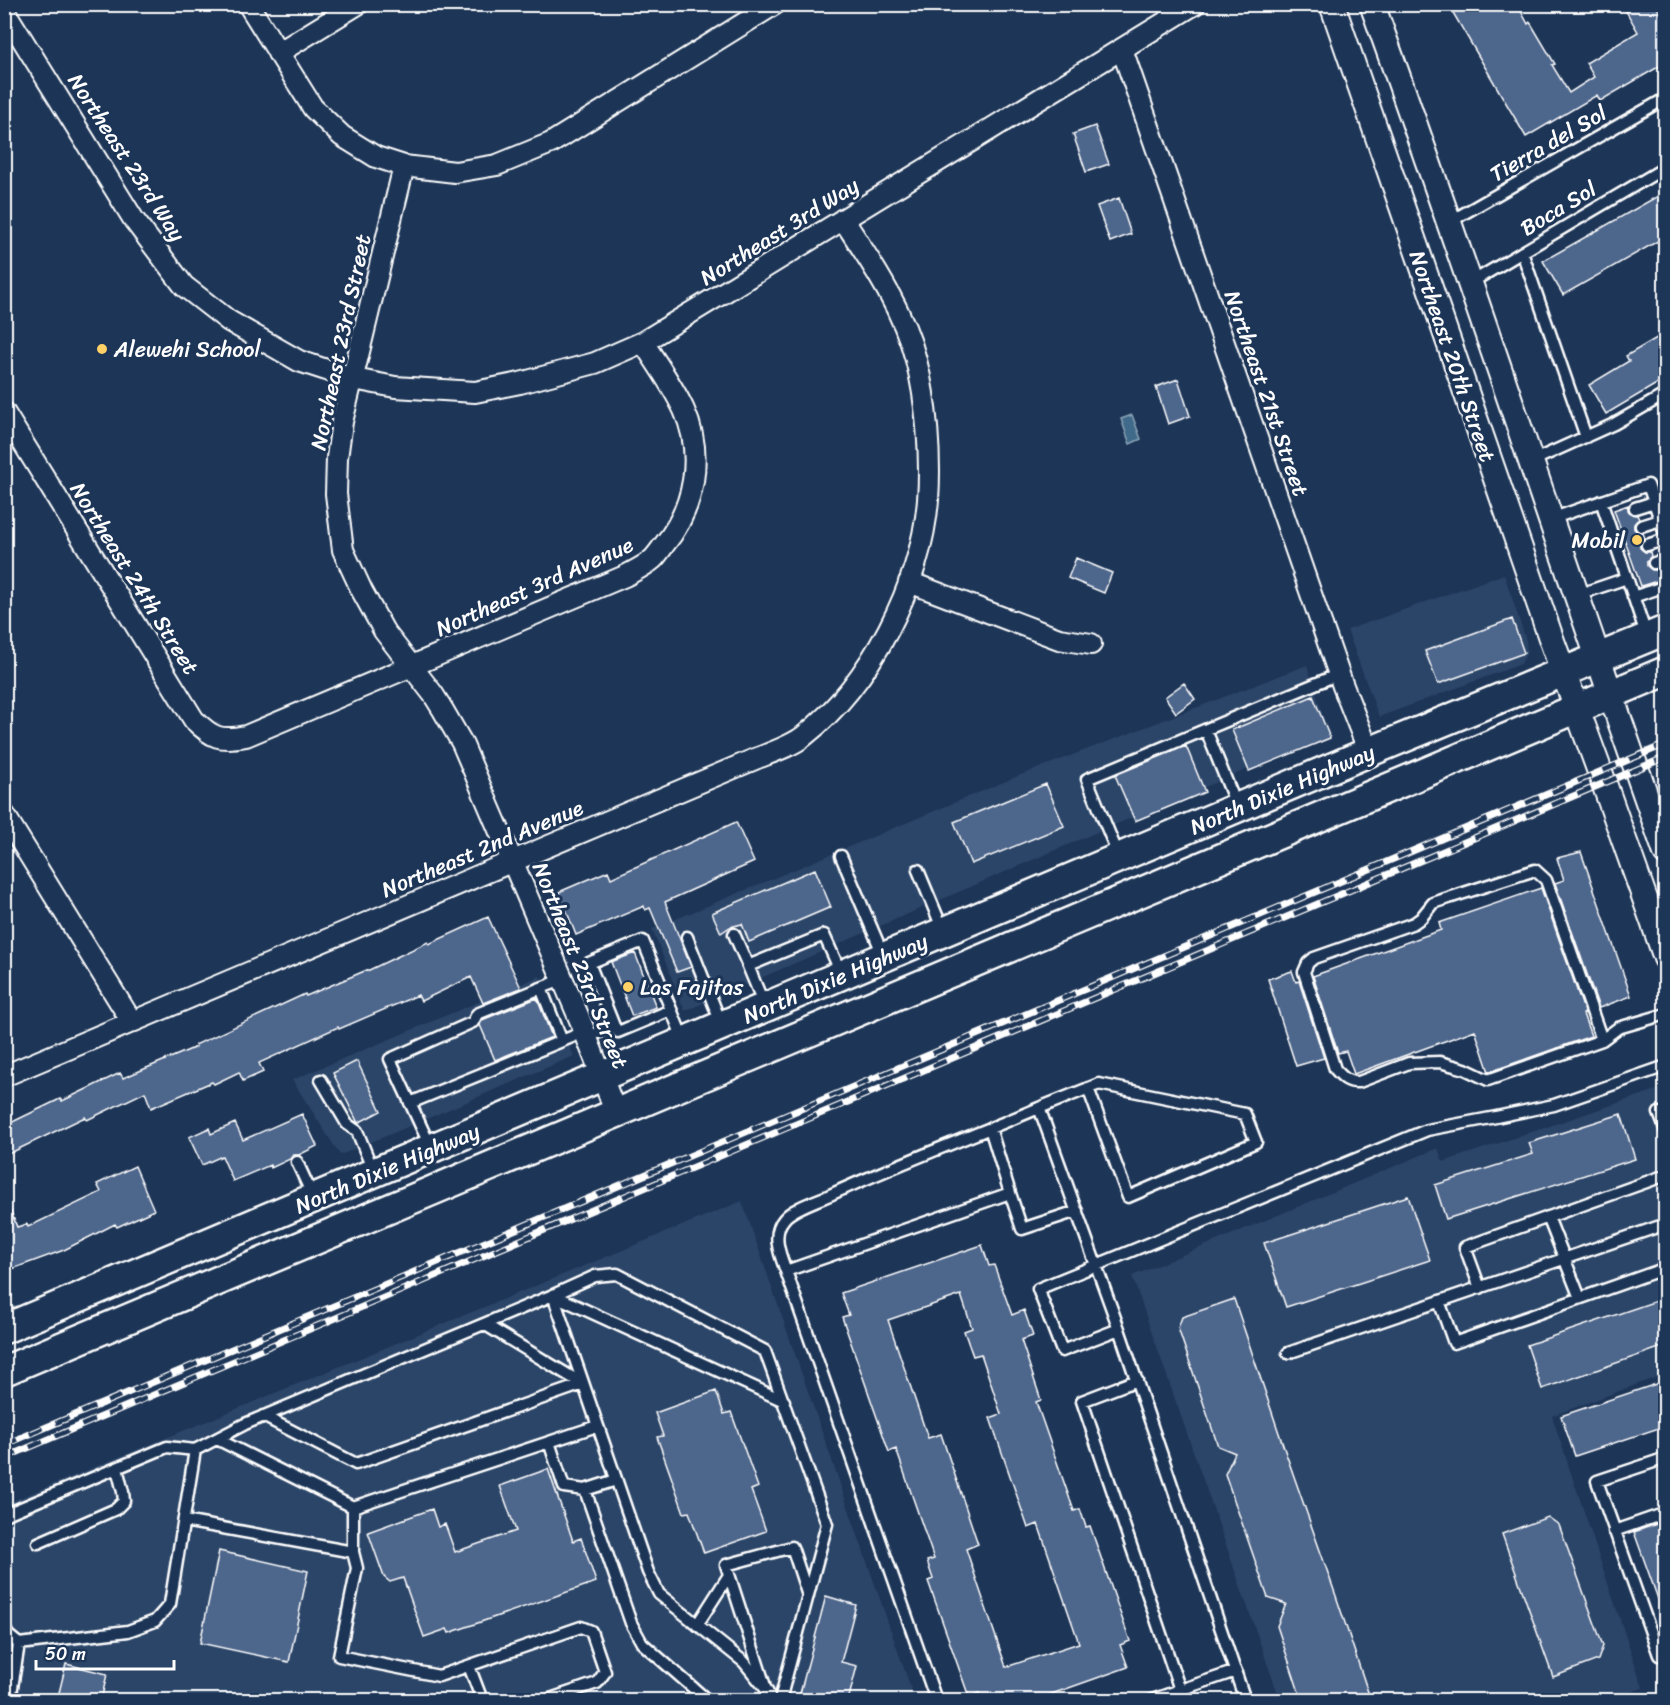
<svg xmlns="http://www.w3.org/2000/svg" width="1670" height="1705" font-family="Sriracha,sans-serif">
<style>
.built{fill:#2c4467}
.water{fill:#416a89;stroke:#8da6b8;stroke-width:1.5}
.building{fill:#4e668c;stroke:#fff;stroke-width:1.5;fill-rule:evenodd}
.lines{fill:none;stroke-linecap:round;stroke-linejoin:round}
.service-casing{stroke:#fff;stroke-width:15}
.minor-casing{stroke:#fff;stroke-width:24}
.tertiary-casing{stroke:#fff;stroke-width:28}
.secondary-casing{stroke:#fff;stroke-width:33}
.service{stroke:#1d3557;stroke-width:10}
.minor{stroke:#1d3557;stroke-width:20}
.tertiary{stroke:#1d3557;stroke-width:24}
.secondary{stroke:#1d3557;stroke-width:28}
.rail-casing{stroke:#fff;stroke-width:7}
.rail{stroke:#1d3557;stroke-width:4.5;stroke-dasharray:14;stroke-linecap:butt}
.poi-dot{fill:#ffd166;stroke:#1d3557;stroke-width:2}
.labels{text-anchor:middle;stroke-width:6;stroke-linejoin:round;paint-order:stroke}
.street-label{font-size:22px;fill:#fff;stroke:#1d3557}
.poi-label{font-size:22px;fill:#fff;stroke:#1d3557;text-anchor:start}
</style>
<rect width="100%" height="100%" fill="#1d3557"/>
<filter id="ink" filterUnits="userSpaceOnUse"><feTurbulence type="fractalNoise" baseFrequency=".0167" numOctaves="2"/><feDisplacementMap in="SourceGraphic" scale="12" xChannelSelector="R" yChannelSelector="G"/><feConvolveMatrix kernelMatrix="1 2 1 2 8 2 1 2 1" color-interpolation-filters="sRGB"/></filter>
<g filter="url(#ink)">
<!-- built -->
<path class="built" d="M1504 574 1526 640 1527 652 1521 664 1379 717 1347 630Z
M1307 665 1329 735 1088 836 685 1011 652 929 1018 776Z
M540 976 574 1056 396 1132 340 1155 292 1080Z
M1665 1087V1374L1552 1416 1643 1688 1607 1700H1280L1132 1276 1438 1148 1443 1162Z
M742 1201 915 1700H5V1504Z"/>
<!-- water -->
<path class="water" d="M1132 415 1141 439 1130 444 1121 419Z"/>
<!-- building -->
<path class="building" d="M1464 4H1517L1528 24 1530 22 1555 64 1552 65 1569 93 1594 77 1586 63 1638 32 1622 4H1655L1665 22V63L1600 101 1597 95 1526 137 1452 11Z
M1095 126 1109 164 1086 172 1073 134Z
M1665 192V237L1563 295 1543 261Z
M1119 198 1131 234 1110 242 1097 206Z
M1665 333V379L1606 414 1589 385 1629 361 1626 356Z
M1178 379 1190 416 1168 424 1156 387Z
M1628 505V510L1630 513 1637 515 1639 519 1634 524V529L1639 533H1643L1645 538 1640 543V548L1645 552H1650L1651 556 1647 561V566L1652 570H1656L1660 580 1641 586 1614 510Z
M1076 558 1112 573 1104 593 1068 578Z
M1512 619 1524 653 1438 684 1425 651Z
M1184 683 1195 699 1176 713 1165 697Z
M1313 696 1330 738 1249 771 1232 730Z
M1186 746 1205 792 1135 821 1115 775Z
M1046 784 1064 826 971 864 954 822Z
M736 822 754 862 665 902 691 967 677 972 650 908 645 910 644 906 576 935 559 892 608 871 611 878Z
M1581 852 1631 996 1599 1008 1555 883 1564 880 1557 858Z
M815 869 831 907 749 942 742 924 730 927 721 933 712 913Z
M1541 888 1585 1013 1583 1014 1591 1036 1489 1072 1475 1030 1354 1074 1346 1051 1338 1053 1313 976 1441 930 1439 923Z
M488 917 521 988 483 1003 471 977 421 1001 418 995 339 1029 338 1027 259 1063 263 1072 243 1081 239 1072 214 1084 212 1082 151 1108 145 1092 87 1120 85 1117 4 1156V1126L60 1099 62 1101 120 1073 123 1078 196 1047 195 1045 305 994 306 996 367 970V971L428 942 429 944Z
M635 953 656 1007 632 1016 611 962Z
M1292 971 1296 982 1299 981 1324 1058 1296 1066 1268 979Z
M537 998 552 1037 495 1060 480 1025 482 1020Z
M357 1061 381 1111 358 1123 333 1073Z
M302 1114 317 1146 299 1155H293L290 1159 271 1168 270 1165 233 1181 222 1156 202 1165 189 1137 209 1128 211 1134 235 1123 243 1140Z
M1621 1114 1635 1159 1446 1219 1435 1185 1533 1154 1529 1143Z
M135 1166 154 1210 117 1227 115 1224 64 1250 4 1272V1200L6 1199 17 1227 27 1224 28 1227 101 1192 97 1184Z
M1408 1196 1430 1260 1286 1307 1264 1243Z
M982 1245 989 1266 994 1265 1012 1315 1024 1310 1033 1336 1021 1340 1041 1400 1036 1402 1074 1511 1080 1509 1086 1527 1090 1526 1130 1641 1120 1645 1128 1667 1032 1701H983L980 1693 969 1697 928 1581 933 1579 927 1561 934 1559 896 1449 889 1452 842 1317 849 1315 841 1293ZM961 1295 972 1328 964 1331 973 1356 981 1354 1001 1414 990 1418 1028 1528 1038 1524 1079 1643 1006 1667 966 1549 978 1544 941 1434 928 1438 888 1320Z
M1665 1298V1346L1542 1389 1527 1345Z
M1234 1299 1284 1448 1336 1596 1371 1701H1302L1277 1626 1286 1604 1268 1598 1225 1474 1235 1453 1218 1446 1178 1328 1182 1317Z
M1665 1381V1426L1575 1456 1561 1416Z
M716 1391 724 1414 731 1412 758 1487 751 1490 766 1531 704 1553 689 1512 684 1513 657 1437 663 1436 655 1413Z
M548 1469 573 1541 581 1538 596 1582 449 1633 447 1629 424 1637 403 1578 390 1582 384 1577 368 1532 432 1509 438 1527 445 1524 455 1552 516 1531 500 1486Z
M1548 1517 1559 1525 1603 1646 1598 1660 1553 1677 1502 1534Z
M1665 1521V1613H1663L1634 1532Z
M219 1551 308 1571 289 1662 200 1643Z
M826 1596 856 1605 841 1662 857 1666 848 1701H798Z
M66 1664 107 1674 101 1701H57Z"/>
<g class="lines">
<!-- service casing -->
<g class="service-casing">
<path id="service" d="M1449 222 1666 98
M1522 252 1586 437
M1470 283 1666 167
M1532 461 1614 424 1666 394
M1601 501 1647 637
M1635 508 1654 502
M1551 519 1648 485 1666 537
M1641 526 1660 520
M1647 545 1666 539
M1654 563 1666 559
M1577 595 1627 578
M1633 597 1666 586
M1206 730 1237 807
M841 856 884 957
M1119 857 1087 779 1339 674
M918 870 943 930
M734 934 748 966
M687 937 721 1023
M765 1007 748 966 824 935 842 975
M614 1026 618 1032 671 1010
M586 1038 614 1026 589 963 643 941 684 1041
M1602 1040 1546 880 1535 870 1433 903 1421 918 1414 923 1314 958 1308 963 1304 972 1335 1069C1343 1078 1348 1083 1359 1082L1409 1063 1440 1062 1465 1069 1488 1080 1602 1040 1618 1028 1666 1014
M562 1041 541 988 562 980
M321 1080 347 1124 357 1131 374 1173
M1088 1088 1128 1197 1256 1142 1245 1114 1099 1084 1039 1108 1044 1121 1119 1329 1062 1351 1038 1289 1114 1258 1427 1130 1496 1117 1554 1105 1666 1066
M410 1103 584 1032
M1659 1113 1666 1131
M431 1148 390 1059 473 1022 477 1014 541 988
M297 1162 314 1199
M1010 1193 1022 1229 1077 1211
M1548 1217 1580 1298
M786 1271 1010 1193 990 1128
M1480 1288 1465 1247 1666 1175
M553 1295 595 1276 617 1274 765 1351 827 1524 780 1700
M553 1295 784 1401
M1439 1301 1454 1343 1666 1268
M1119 1329 1245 1700
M1288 1353 1666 1224
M1137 1380 1082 1401 1180 1690 1236 1671
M263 1416 356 1464 583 1384 484 1324
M217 1439 353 1507
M1666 1458 1597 1481 1659 1655 1666 1653
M616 1480 585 1490 631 1623 642 1643 707 1700
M585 1490 564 1487 549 1442 597 1426
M4 1515 167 1447 195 1450
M184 1521 353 1552 357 1568 339 1656 439 1676 581 1627 591 1631 605 1672 597 1683 547 1700
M1614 1531 1666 1513
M38 1543 116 1509 124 1501 123 1492 117 1468
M353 1552V1507L549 1442
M697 1625 729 1575
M4 1627 8 1635 19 1644
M469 1666 482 1700
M764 1683 726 1565 792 1547 808 1596
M10 1700 19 1644 128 1631 155 1621 170 1604 195 1450 245 1424 553 1295 648 1572 659 1594 744 1662 766 1689 771 1700
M936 1700 786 1271C780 1255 771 1234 784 1219 792 1208 819 1200 832 1194 900 1163 970 1137 1039 1108
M1152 1700 1180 1690"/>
</g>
<!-- minor casing -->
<g class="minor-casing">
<path id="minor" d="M248 4 313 108 342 136 376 157 404 166 455 172 497 165 551 143 775 4
M4 10 134 220 184 286 229 321 299 361 354 379 395 387 475 392 520 383 595 363 643 342 1195 4
M1122 49 1343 686 1369 752
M278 53 358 4
M404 166 342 422 337 458 336 494 343 550 362 591 384 631 433 694 443 710 462 743 580 1020 616 1113
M4 412 194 720C213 738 219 741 246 736L625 576C634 571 645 566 653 559 657 555 661 549 664 545 695 507 704 455 684 410 673 386 657 364 643 342
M909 582 1059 639 1091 644
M4 814 132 1022
M4 1076 755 759C770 753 792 746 804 736 871 683 921 584 928 500 931 458 927 401 916 360 903 309 871 262 843 219"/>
</g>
<!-- tertiary casing -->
<g class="tertiary-casing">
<path id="tertiary" d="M1332 4 1552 641 1600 772 1666 958
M1372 4C1474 286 1566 571 1666 853"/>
</g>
<!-- secondary casing -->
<g class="secondary-casing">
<path id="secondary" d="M4 1329 1369 752 1666 630
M4 1371 1666 671"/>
</g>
<!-- service -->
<use href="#service" class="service"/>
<!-- minor -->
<use href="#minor" class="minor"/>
<!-- tertiary -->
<use href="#tertiary" class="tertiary"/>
<!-- secondary -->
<use href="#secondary" class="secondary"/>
<!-- rail casing -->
<g class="rail-casing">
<path id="rail" d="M4 1445 1666 744
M4 1458 1666 757"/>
</g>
<!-- rail -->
<use href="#rail" class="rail"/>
</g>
</g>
<!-- markers -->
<g class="poi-dot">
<circle cx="102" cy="349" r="6"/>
<circle cx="1637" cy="540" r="6"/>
<circle cx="628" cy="987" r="6"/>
</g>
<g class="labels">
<!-- street labels -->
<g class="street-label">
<text transform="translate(1548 143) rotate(-30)" y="8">Tierra del Sol</text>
<text transform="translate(127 157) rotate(57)" y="8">Northeast 23rd Way</text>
<text transform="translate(1558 208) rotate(-31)" y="8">Boca Sol</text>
<text transform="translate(779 231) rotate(-32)" y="8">Northeast 3rd Way</text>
<text transform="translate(340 342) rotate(-78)" y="8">Northeast 23rd Street</text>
<text transform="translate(1453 356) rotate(71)" y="8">Northeast 20th Street</text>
<text transform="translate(1267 393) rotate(71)" y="8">Northeast 21st Street</text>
<text transform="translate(135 578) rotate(58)" y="8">Northeast 24th Street</text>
<text transform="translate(534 586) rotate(-24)" y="8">Northeast 3rd Avenue</text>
<text transform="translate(1282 789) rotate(-23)" y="8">North Dixie Highway</text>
<text transform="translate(482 848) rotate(-23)" y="8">Northeast 2nd Avenue</text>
<text transform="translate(581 965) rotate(68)" y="8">Northeast 23rd Street</text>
<text transform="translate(835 978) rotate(-23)" y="8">North Dixie Highway</text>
<text transform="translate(387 1168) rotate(-23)" y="8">North Dixie Highway</text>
</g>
<!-- poi labels -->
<g class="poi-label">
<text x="114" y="357">Alewehi School</text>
<text x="1625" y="548" text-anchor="end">Mobil</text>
<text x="640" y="995">Las Fajitas</text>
</g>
</g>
<!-- margin -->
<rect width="1670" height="1705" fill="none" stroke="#1d3557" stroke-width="24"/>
<rect x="12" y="12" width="1646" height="1681" fill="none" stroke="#fff" stroke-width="2" filter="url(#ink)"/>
<!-- scale -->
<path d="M36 1660v9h138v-9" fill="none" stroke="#ffffff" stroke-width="3"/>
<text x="45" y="1660" font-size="18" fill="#ffffff" stroke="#1d3557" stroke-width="4.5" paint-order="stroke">50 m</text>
</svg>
